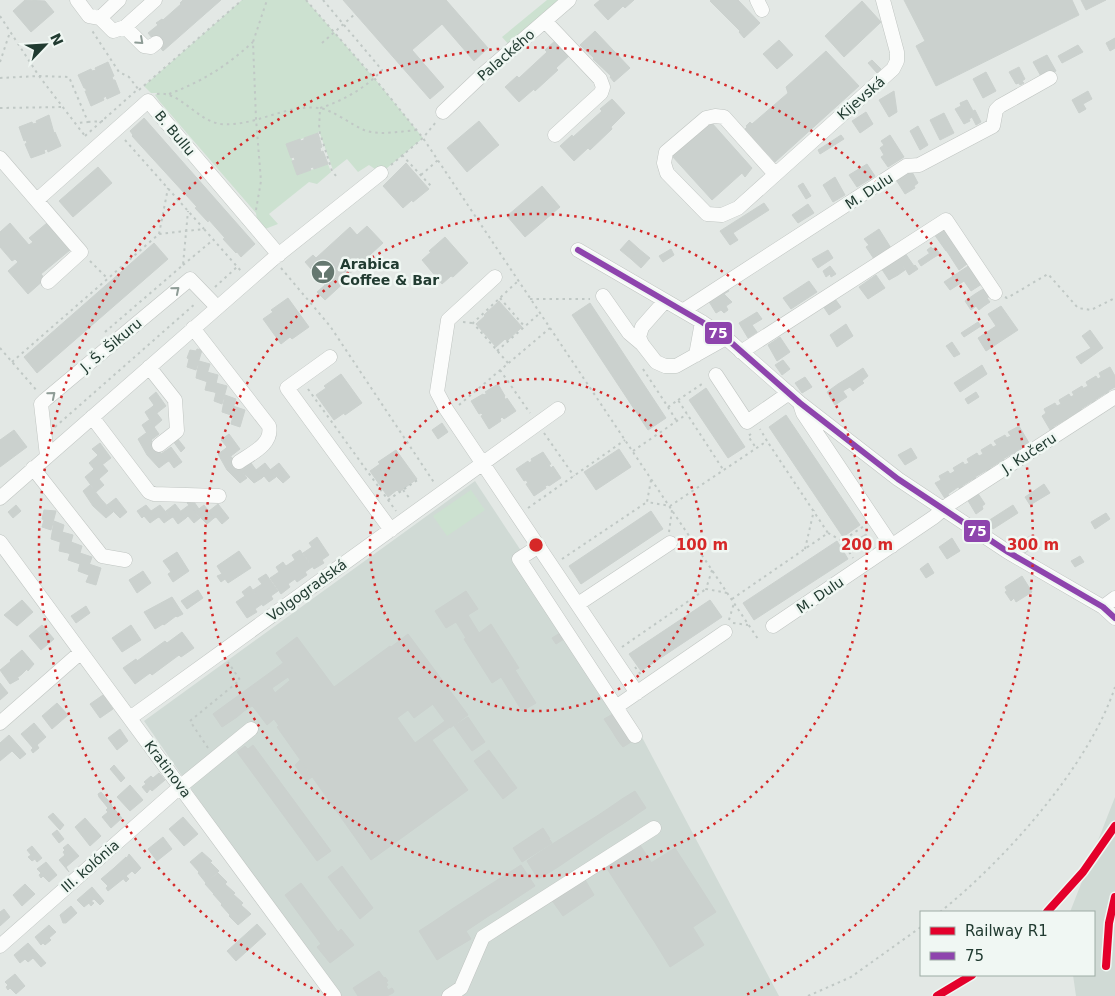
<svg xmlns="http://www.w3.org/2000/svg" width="1115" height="996" font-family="'DejaVu Sans',sans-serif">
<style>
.built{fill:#d0dad5}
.green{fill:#cce1d0}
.building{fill:#cbd1ce;stroke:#cbd1ce}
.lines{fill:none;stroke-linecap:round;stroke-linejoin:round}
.minor-casing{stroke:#c0c5c2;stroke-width:15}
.path{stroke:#c0c8c5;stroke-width:2;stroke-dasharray:2.5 4;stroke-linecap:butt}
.minor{stroke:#fbfcfb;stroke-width:14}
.rail-casing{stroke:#c6cac8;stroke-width:5}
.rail{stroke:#f0f7f3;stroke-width:3;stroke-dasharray:9;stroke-linecap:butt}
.bus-1-casing{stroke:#f0f7f3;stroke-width:10}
.bus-1{stroke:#8e44ad;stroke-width:6}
.rail-1-casing{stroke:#f0f7f3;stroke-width:11}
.rail-1{stroke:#e4002b;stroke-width:8}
.oneway{stroke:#8e9c96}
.ring{fill:none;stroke:#d62828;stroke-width:2.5;stroke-dasharray:2.5 5}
.labels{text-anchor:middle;stroke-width:5;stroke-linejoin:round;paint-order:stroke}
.street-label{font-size:14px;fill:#213b31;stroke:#f0f7f3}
.poi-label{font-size:14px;font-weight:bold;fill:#213b31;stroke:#f0f7f3;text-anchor:start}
.centre{fill:#d62828;stroke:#f0f7f3;stroke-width:2.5}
.ring-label{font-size:15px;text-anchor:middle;font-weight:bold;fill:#d62828;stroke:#f0f7f3;stroke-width:5;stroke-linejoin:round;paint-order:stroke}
.line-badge{stroke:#f0f7f3;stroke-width:2}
.badge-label{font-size:14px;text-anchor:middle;font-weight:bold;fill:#fff}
</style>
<rect width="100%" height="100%" fill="#e3e8e5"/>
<!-- built -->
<path class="built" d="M475 481 635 724 779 996H335L144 721Z
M1115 797V996H1076L1073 975H1094V912H1070Z"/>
<!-- green -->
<path class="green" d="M242 0H306L375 79 423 138 381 173 369 165 358 172 347 159 333 170 319 131 318 133 287 144 297 175 328 164 331 172 317 184 309 182 269 214 278 224 265 229 258 226 256 213 160 102 155 95 158 93H151L144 86Z
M547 0H561L510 46 502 37Z
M471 490 485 510 447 536 433 516Z"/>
<!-- building -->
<path class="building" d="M25 0 45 1 54 12 31 32 13 11Z
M183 0H221L163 51 148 33 158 25 156 23 162 19 163 20 181 4 180 3Z
M343 0H446L488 48 474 61 442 24 412 50 444 87 430 99Z
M600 0H634L625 8 623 6 608 20 594 5Z
M711 0H738L760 23 744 38 739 32 740 31 710 1Z
M904 0H1072L1079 15 936 86 916 46 925 41Z
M1081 0H1106L1086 10Z
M862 1 881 22 844 57 825 36Z
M595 31 630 68 614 82 610 77 611 76 593 59 594 58 580 45Z
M1115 38V48L1110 51 1106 43Z
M557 39 571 54 556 68 558 70 535 91 534 89 519 102 505 87 517 76 519 78 547 52 545 50Z
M779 40 793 55 777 69 763 54Z
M1078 45 1083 52 1062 63 1058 56Z
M826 51 859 86 775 162 745 129 747 127 746 126 750 122 752 124 788 93 786 87Z
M1047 55 1056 71 1042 78 1033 62Z
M872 60 881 69 877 73 868 63Z
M108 62 114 76 112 77 113 80H115L120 93 107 99 106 96 103 98 104 100 91 106 85 91H87L85 88H84L78 75 91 69 92 71 96 70 95 68Z
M1019 67 1025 79 1022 81 1024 83 1020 85 1019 83 1016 84 1009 72Z
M986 72 996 91 983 98 973 79Z
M894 91 897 112 889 117 879 100Z
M1088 91 1092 99 1083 104 1086 109 1079 113 1072 100Z
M612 99 625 113 611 127 612 129 590 150 588 148 574 161 560 146 572 135 573 137 602 111 600 109Z
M967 100 973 111 975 110 981 122 976 125 972 117 969 119 970 121 964 124 955 109 961 106 960 103Z
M866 112 873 124 860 133 852 121Z
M944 113 954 133 940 140 930 120Z
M49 115 54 133 55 132 61 146 48 152 47 149 44 150 45 153 31 158 25 144 27 143 26 140 24 141 19 127 32 122 33 124 37 123 36 121Z
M144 118 255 244 241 257 237 252 236 253 223 239 225 238 209 220 208 222 195 208 197 207 132 136 133 135 130 131Z
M479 121 499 145 467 172 447 148Z
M711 122 752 168 745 177 742 173 712 200 672 156Z
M918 126 928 145 920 150 910 131Z
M318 133 322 147 320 148 321 152 323 151 328 164 314 169 313 167 310 168 311 170 297 175 292 161 295 160 294 157 291 158 286 144 300 139 301 141 304 140V138Z
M841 135 844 139 820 154 818 150Z
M890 135 904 157 888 167 881 157 884 155 880 148 884 145 881 141Z
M406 163 429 189 413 202 412 200 403 208 383 186Z
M867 164 875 176 857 187 849 175Z
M98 167 112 183 73 217 59 201Z
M910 168 918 183 914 186 915 188 905 194 895 178Z
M835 177 845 195 833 202 823 185Z
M803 183 811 196 806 199 798 186Z
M542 186 560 207 525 237 507 216Z
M764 203 769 210 733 233 738 240 730 245 720 231Z
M808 204 814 213 798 223 792 215Z
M10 223 29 245 33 242 29 238 47 223 70 250 41 274 45 279 28 294 8 271 18 262 15 259 12 261 0 247V232Z
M948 225 959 242 946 251 934 234Z
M367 226 383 243 346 277 348 279 325 300 317 292 325 285 305 262 313 255 316 258 350 227 357 235Z
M879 229 891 248 874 259 866 247 869 245 864 239Z
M445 237 468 263 453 277 451 276 442 284 422 260 431 252 429 251Z
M629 240 639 249 631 259 620 250Z
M959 242 971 261 959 270 946 250Z
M154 243 168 259 37 373 24 357Z
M931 247 933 249 935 247 940 254 933 258 927 250Z
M639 249 650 258 641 268 631 259Z
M671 249 674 255 663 262 659 256Z
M828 250 833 258 818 268 812 259Z
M905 253 914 266 915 265 918 269 909 275 898 257Z
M930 253 933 258 921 266 918 261Z
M898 257 905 270 898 275 891 262Z
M891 262 898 275 889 280 881 268Z
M973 263 985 282 971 291 964 281 950 290 944 282Z
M830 266 836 274 831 277 830 274 826 277 823 271Z
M876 275 885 288 868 299 859 287Z
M809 281 817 292 791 309 783 298Z
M988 286 993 294 987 298 990 302 984 306 975 294Z
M727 288 729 291 724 294 732 302 726 306 728 310 724 313 721 310 716 313 708 300Z
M975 294 984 306 979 310 976 306 971 310 965 301Z
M288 298 309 327 292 339 290 337 281 344 263 319 273 312 271 310Z
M835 299 841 307 829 315 823 306Z
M499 301 522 327 507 341 505 339 496 347 476 324 485 316 484 315Z
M590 303 666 418 648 430 572 315Z
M1001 306 1018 330 986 351 978 338 996 326 988 314Z
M757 312 762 319 752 325 757 332 748 338 739 323Z
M978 322 981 326 964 337 961 333Z
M846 324 853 336 837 347 830 335Z
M1090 330 1103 348 1081 364 1076 357 1091 348 1082 336Z
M780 337 790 352 777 361 768 345Z
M952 342 960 354 954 357 946 346Z
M197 349 202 350 196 370 187 367 189 359 187 358 190 350 196 351Z
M783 360 790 369 782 375 775 365Z
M199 361 210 364 205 381 196 378Z
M982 365 987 374 960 392 954 383Z
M1110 367 1115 376V387L1108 391 1111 395 1108 396 1098 379 1101 377 1099 373Z
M863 368 868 376 862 381 864 383 858 387 851 376Z
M207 372 218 375 214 392 205 390 207 382 205 381Z
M341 374 362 403 345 415 344 413 334 420 316 395 326 388 324 386Z
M851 376 858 387 853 391 850 387 843 391 838 384Z
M1096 376 1106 393 1095 400 1097 404 1094 405 1084 388 1088 386 1086 382Z
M805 377 812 387 802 393 795 383Z
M216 383 227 386 222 404 214 401 216 393 214 392Z
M498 384 505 396 504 397 506 400 507 398 516 411 504 419 502 417 500 419 501 421 489 429 481 416 483 415 481 413 479 414 471 401 483 394 484 395 487 393 485 392Z
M838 384 847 397 835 405 827 392Z
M1082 386 1092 402 1081 409 1084 413 1081 415 1071 397 1074 395 1072 392Z
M706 388 745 447 728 458 689 400Z
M156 392 166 406 157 413 152 407 154 405 149 398Z
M976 392 979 397 968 404 965 399Z
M1069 394 1079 411 1068 418 1070 421 1067 423 1057 406 1061 404 1059 400Z
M225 395 236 399 231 415 222 412Z
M1055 403 1065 420 1053 427 1056 430 1052 433 1042 416 1046 413 1044 409Z
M233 406 245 410 240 427 231 424 233 416 231 415Z
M152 407 162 420 154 427 145 412Z
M786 415 860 525 843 537 769 427Z
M149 420 159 434 151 440 142 425Z
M442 423 448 432 438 439 432 430Z
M1019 426 1029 443 1018 450 1020 454 1017 455 1006 438 1011 436 1008 432Z
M14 430 27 447 0 467V440Z
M146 433 157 448 147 455 138 439Z
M229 434 240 449 231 456 225 449 227 447 221 440Z
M1005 435 1015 452 1003 459 1006 463 1003 465 993 447 997 445 994 441Z
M177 438 185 448 181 452 173 441Z
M100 443 111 458 102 465 96 457 98 455 92 449Z
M991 444 1001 461 990 468 992 472 989 473 979 456 983 454 981 450Z
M171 447 182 462 174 468 169 461 167 462 161 454Z
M157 448 167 462 159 468 147 455Z
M911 448 917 458 905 465 898 455Z
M225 449 236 463 227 470 218 454Z
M619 449 631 467 596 490 584 472Z
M396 450 417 479 399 492 397 490 388 497 370 471 380 464 378 462Z
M543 452 551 464 549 465 551 468 553 466 561 478 549 486 548 485 545 486 546 488 534 496 526 484 528 483 526 480 524 481 516 469 528 461 529 463 532 461 531 459Z
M977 453 987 470 975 477 978 481 975 482 964 465 969 463 967 459Z
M96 457 108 471 99 479 92 471 94 469 89 463Z
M963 462 973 479 962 486 964 489 961 491 950 474 955 471 953 468Z
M236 463 247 478 240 483 227 470Z
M251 463 262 478 254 483 241 470Z
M265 463 276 477 269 482 264 476 262 478 256 470Z
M279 463 290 477 283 483 270 470Z
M92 471 104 485 96 492 85 477Z
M948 471 958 487 948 494 950 498 946 500 935 483 941 480 939 476Z
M1044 484 1050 493 1030 505 1025 497Z
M90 485 101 499 93 506 83 491Z
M977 492 985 504 982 506 983 509 976 514 967 499Z
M116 498 127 512 120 518 107 505Z
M101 499 113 512 106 518 93 506Z
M192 499 199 509 195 512 187 503Z
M175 504 186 518 178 524 173 517 171 518 166 511Z
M218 504 229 518 222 524 216 517 214 518 209 511Z
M16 505 21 511 13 518 8 512Z
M146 505 157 518 150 523 144 516 142 518 137 511Z
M160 505 171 518 164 523 159 517 157 518 151 511Z
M189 505 200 518 194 523 188 516 186 518 181 511Z
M204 505 214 518 207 524 195 512Z
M1013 505 1018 513 993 529 988 521Z
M44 510 56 511 51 530 42 527 44 520 42 519Z
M651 511 663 529 581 584 569 566Z
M1106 513 1110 519 1095 529 1091 522Z
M54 521 64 525 60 542 51 539Z
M62 532 73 535 68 553 59 551Z
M866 534 872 543 862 549 856 540Z
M1030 536 1040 548 1035 551 1032 547 1025 553 1018 545Z
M317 537 329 555 322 560 324 563 314 569 303 553 312 547 309 543Z
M952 538 960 551 947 559 939 547Z
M837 541 848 559 754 620 743 603Z
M71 542 82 546 77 563 68 560 70 554 68 553Z
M300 550 312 567 305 572 307 575 297 582 286 566 295 560 292 555Z
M239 551 251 568 228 583 225 579 221 582 217 576 222 574 217 566Z
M177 552 189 571 173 582 168 574 171 572 163 561Z
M80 553 92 557 86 574 78 571 80 564 77 563Z
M1080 556 1084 562 1075 567 1071 561Z
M283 562 295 579 288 584 290 587 281 594 270 578 279 572 276 567Z
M928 563 934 573 926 578 920 569Z
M89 564 101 568 96 585 86 582 89 575 86 574Z
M143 571 151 583 137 593 129 580Z
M266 574 278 591 271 596 273 599 263 606 253 590 262 584 258 579Z
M1022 576 1032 592 1016 602 1014 598 1011 601 1005 592 1007 591 1005 587Z
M250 586 262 604 255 609 257 612 247 618 236 602 245 596 242 592Z
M198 590 203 598 187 609 181 601Z
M466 591 478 609 468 615 479 633 491 624 519 668 515 670 536 703 522 711 501 677 492 683 464 639 466 638 456 622 446 628 435 611Z
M172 597 183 614 177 617 176 616 164 625 163 624 155 629 144 612Z
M22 600 33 612 17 626 4 615Z
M710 600 722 617 641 671 629 654Z
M86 606 90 613 76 623 71 616Z
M42 625 54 639 41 650 29 636Z
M131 625 141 640 122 652 112 638Z
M182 632 194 648 181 657 179 655 152 675 150 673 135 684 123 668 136 659 137 661 165 641 167 643Z
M560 633 564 639 556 644 552 638Z
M408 634 468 715 450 728 391 647Z
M297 637 334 687 390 646 433 704 414 718 408 710 397 718 415 743 445 721 450 727 432 740 468 790 371 860 277 727 293 715 275 693 294 677 276 653Z
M22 650 34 664 28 671 27 669 22 674 10 660Z
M11 661 22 674 17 678 19 679 10 684 0 670Z
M283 663 294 677 290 680 288 677 272 688 275 693 254 708 252 706 244 711 235 698Z
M0 683 8 693 0 700Z
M275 693 293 715 279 726 274 719 267 725 254 708Z
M103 695 113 709 100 718 90 704Z
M235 698 244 711 237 717 228 703Z
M57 703 68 715 52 729 42 716Z
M228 703 237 717 222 727 213 714Z
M613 714 617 720 608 725 604 719Z
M468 717 485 742 472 751 454 726Z
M617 720 620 725 612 731 608 725Z
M34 723 46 737 37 745 39 748 33 753 31 750 33 748 21 734Z
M620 725 624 731 615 736 612 731Z
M120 729 128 741 117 750 108 738Z
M624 731 627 736 619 742 615 736Z
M9 735 26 754 20 759 12 751 0 761V743Z
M627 736 631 742 623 747 619 742Z
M253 745 331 851 317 861 237 752 245 746 248 749Z
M489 750 517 788 503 799 474 761Z
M300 760 312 777 306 781 295 765Z
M114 765 125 778 121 782 110 769Z
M159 773 165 780 152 791 150 789 147 793 142 787 146 784 144 782 151 776 153 778Z
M130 785 143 800 130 811 117 797Z
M635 791 646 808 633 817 622 799Z
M101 792 112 805 108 808 99 797 98 794Z
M622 799 633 817 621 825 609 808Z
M111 805 122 818 111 828 102 817 108 812 106 810Z
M609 808 621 825 608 833 597 816Z
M53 813 64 825 60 830 48 817Z
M597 816 608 833 558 867 546 848Z
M183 817 198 834 184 846 169 829Z
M85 818 101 836 90 846 75 827Z
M543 828 550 839 532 851 525 840Z
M57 830 64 839 59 843 52 834Z
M163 837 172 849 157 861 148 849Z
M525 840 532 851 550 840 552 843 522 862 513 848Z
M68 844 79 856 66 867 69 872 59 860 65 855 63 852 65 850 63 848Z
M640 845 680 907 646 929 606 867Z
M32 846 42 858 37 862 35 859 32 861 28 857 31 855 27 850Z
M546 848 558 867 545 875 534 856Z
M675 848 716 912 693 927 651 863Z
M202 852 212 861 199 872 190 862Z
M129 854 141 868 135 874 132 871 126 876 129 879 126 882 114 868 126 857 127 858Z
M534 856 545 875 538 879 527 861Z
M46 862 57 875 49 882 43 876 41 878 39 875 41 873 37 869Z
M210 862 219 871 206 883 198 873Z
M521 865 535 886 497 911 483 889Z
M342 866 373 908 360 919 328 877Z
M114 868 123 879 108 891 106 888 108 886 101 879Z
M218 873 227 882 214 894 205 884Z
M584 878 594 895 563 916 551 899Z
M301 883 338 932 341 929 354 945 330 963 317 947 321 944 285 895Z
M25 884 35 894 22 906 13 895Z
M225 884 235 893 222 904 213 894Z
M92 887 104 901 100 905 94 899 91 901 94 903 91 906 89 903 84 907 77 900Z
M483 889 497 911 490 915 477 893Z
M477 893 490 915 466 931 452 909Z
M233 894 243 903 230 915 221 905Z
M241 905 251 914 238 925 229 916Z
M71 906 77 913 66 923H63L60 915Z
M680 907 704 945 670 967 654 941 670 931 663 918Z
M4 909 10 917 0 926V912Z
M452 909 471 939 451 951 433 922Z
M663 918 670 931 654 941 646 929Z
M433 922 451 951 437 960 419 931Z
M257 924 266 934 236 961 227 951Z
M49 925 56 932 49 938 51 940 45 945 43 943 41 945 35 937Z
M28 943 46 963 41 967 33 958 28 962 25 959 20 963 14 955Z
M379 971 384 978 385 977 388 981 386 982 388 985 371 996H358L353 988Z
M15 974 25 986 16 994 10 988 8 990 6 987 8 985 5 982Z
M386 986 388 990 392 988 394 991 393 993 387 996H371Z"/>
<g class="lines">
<!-- minor casing -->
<g class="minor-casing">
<path id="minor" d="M77 0 89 16 100 18
M119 0 100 18 113 31 125 27 155 0
M757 0 762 10
M545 21 600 79 603 87 601 93 555 135
M125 27 144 46 151 47 156 43
M443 112 481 76 569 0
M0 158 81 252 48 282
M775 174 724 117 715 116 706 118 666 152 664 163 667 173 707 214 722 215 738 208 893 69 897 61V52L883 0
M37 200 148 101 279 255
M578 250 702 322 726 338 800 403 898 479 1008 552 1103 607 1115 618
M495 277 448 320 437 392 446 409 637 693
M603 296 629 333 642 344
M665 301 642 327 639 337 642 344 656 362 665 366H676L726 338
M684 310 906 166 919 165 993 126 996 110 1000 106 1050 78
M193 328 269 426C273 444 252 453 239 462
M741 352 946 220 995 293
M696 355 702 322
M330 357 287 388 391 530
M149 367 175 400 177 431 159 445
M716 375 747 422 789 393
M801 407 803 413 892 546
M92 417 149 492 154 494 219 496
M47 456 41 404 45 400 190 279 217 307
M33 468 102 556 125 560
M0 498 273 259 381 173
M0 542 334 996
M539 546 519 559 635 736
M578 604 670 543
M1103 607 1115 598
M773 626 934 517 948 505 1115 397
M616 707 725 632
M130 718 558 409
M0 723 81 652
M0 946 181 786 251 729
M449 996 461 988 483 937 654 828"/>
</g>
<!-- path -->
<path class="path" d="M306 0 375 79 423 138 758 639
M323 0 382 70C367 87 343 101 320 108L319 130 332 171 336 176
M0 16 39 76 85 136
M322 43 355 14
M0 62 10 32
M0 78 39 76 69 77 88 122 76 123
M139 90 242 0
M157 94C179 90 197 121 221 124 255 127 285 104 319 108 331 109 352 125 364 130 380 136 401 131 418 130
M169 94C205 80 225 67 253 42
M0 108 63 107
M88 122 103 121
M85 136 138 89 129 77 119 72 91 29
M125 140 204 229
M402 155 431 186
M391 165 423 138 436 122
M421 175 438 160
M256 210 261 181 256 119 253 42 267 0
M159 234 168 188
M90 261 108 279
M183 265 213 240
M281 268 330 326 435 484
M215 287 237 267
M1005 297 1007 298 1048 274 1078 308 1091 310 1115 298
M500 298 525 327
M530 299H590
M463 322 473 323
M105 332 183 265 188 211
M0 348 38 392
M497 351 540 313
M12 362 159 234 204 229 241 271
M508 363 473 323 518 281
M643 369 668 407 678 400 724 471
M500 370 530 413
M308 389 396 511
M678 400 705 382
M459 405 550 328
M668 407 676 420
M55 427 196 303
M544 433 574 476
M751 434 748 436 756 448
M633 451 687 414
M651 480 647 502 670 506 767 441 760 429
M403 490 411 500
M388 500 419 479
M528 508 625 440
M669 532 672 510
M828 533 842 541 864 526
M681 537 691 539
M842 541 853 558
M805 549 814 510
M562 559 647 502
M712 570 706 589 727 593
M732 599 828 533 767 441
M729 620 734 603
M733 623 748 625
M622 647 706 589
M635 667 641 675
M208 748 190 721 240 680 228 662
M940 912C1005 860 1089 766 1115 687
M808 996 851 977 921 927"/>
<!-- minor -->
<use href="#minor" class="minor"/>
<!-- rail casing -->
<g class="rail-casing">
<path id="rail" d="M1106 966 1109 923 1115 897"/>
</g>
<!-- rail -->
<use href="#rail" class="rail"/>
<!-- bus-1 casing -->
<g class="bus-1-casing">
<path id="bus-1" d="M578 250 702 322 726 338 800 403 898 479 1008 552 1103 607 1115 618"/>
</g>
<!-- bus-1 -->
<use href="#bus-1" class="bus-1"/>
<!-- rail-1 casing -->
<g class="rail-1-casing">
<path id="rail-1" d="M1047 912 1083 872 1115 826
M1106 966 1109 923 1115 897
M937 996 972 975"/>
</g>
<!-- rail-1 -->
<use href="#rail-1" class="rail-1"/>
</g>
<!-- one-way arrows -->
<defs><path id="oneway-chevron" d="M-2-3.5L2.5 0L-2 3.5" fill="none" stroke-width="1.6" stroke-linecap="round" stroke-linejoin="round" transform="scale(1.25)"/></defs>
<g class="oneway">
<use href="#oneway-chevron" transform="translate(140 41) rotate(42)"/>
<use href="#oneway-chevron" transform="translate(176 290) rotate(-40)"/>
<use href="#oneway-chevron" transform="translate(52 395) rotate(-40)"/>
</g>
<!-- distance rings -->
<g class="ring">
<circle cx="536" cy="545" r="166"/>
<circle cx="536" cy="545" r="331"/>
<path d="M326 995A497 497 0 1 1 746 995"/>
</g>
<!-- icons -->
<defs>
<g id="bar-disc" transform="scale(1.25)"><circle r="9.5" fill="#657870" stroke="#f0f7f3"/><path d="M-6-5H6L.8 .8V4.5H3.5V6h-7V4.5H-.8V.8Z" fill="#fff"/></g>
</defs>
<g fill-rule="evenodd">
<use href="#bar-disc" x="323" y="272"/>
</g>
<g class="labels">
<!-- street labels -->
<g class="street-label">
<text transform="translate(506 55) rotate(-41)" y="5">Palackého</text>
<text transform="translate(861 98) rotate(-41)" y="5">Kijevská</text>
<text transform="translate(175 133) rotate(50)" y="5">B. Bullu</text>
<text transform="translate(869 191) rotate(-33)" y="5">M. Dulu</text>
<text transform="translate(111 345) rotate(-40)" y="5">J. Š. Šikuru</text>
<text transform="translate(1029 453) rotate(-33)" y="5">J. Kučeru</text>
<text transform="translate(307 590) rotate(-36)" y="5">Volgogradská</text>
<text transform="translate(820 595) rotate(-34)" y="5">M. Dulu</text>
<text transform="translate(168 769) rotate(53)" y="5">Kratinova</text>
<text transform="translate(90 866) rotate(-41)" y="5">III. kolónia</text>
</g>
<!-- poi labels -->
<g class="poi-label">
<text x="340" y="269">Arabica<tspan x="340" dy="16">Coffee &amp; Bar</tspan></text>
</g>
</g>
<circle cx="536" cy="545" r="8" class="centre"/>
<g class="ring-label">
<text x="702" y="550">100 m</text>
<text x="867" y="550">200 m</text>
<text x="1033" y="550">300 m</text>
</g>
<g class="line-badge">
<rect x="704" y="321" width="29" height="24" rx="5" fill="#8e44ad"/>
<rect x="963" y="519" width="28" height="24" rx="5" fill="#8e44ad"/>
</g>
<g class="badge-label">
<text x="718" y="338">75</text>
<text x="977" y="536">75</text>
</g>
<!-- legend -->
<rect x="920" y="911" width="175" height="65" fill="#f0f7f3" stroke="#9daca5"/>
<rect x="930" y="927" width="25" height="8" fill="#e4002b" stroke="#9daca5"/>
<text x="965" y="936" font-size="15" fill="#213b31">Railway R1</text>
<rect x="930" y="952" width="25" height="8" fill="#8e44ad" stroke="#9daca5"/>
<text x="965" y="961" font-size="15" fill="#213b31">75</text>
<!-- north arrow -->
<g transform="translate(45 45) rotate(65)" stroke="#f0f7f3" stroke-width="4" paint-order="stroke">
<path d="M0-4L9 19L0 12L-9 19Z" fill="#213b31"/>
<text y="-8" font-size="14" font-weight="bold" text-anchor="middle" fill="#213b31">N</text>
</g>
</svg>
